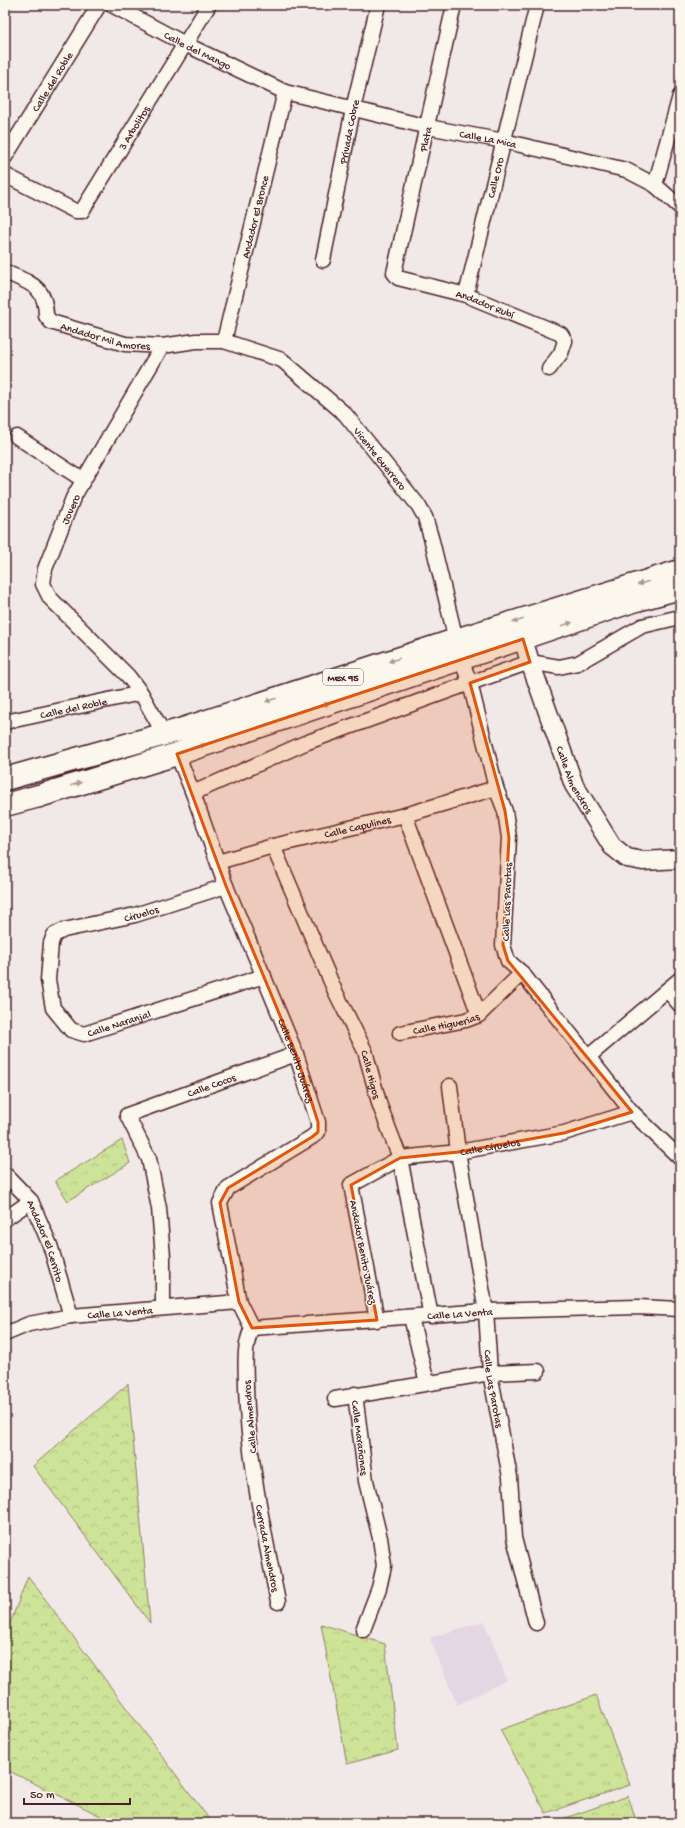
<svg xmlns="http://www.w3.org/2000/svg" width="685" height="1828" font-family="'Gochi Hand',sans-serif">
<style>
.built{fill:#e5d6e3}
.grass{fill:url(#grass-tufts);stroke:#8c8162}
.forest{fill:url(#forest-crowns);stroke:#8c8162}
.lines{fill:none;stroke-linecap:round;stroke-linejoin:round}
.minor-casing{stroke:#4a1f2b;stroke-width:17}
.tertiary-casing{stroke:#4a1f2b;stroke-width:21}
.trunk-casing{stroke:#4a1f2b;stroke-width:25}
.motorway-casing{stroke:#4a1f2b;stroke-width:25}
.minor{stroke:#fbf7ec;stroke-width:14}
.tertiary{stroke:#fbf7ec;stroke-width:18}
.trunk{stroke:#fbf7ec;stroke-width:22}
.motorway{stroke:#fbf7ec;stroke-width:22}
.oneway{fill:#ab9695}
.marked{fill:#e0560e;fill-opacity:0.2;stroke:#e0560e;stroke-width:3;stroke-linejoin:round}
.labels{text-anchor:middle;stroke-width:3;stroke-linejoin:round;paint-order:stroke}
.shield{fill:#fbf7ec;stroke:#7f6065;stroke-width:1}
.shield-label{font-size:10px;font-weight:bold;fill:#4a1f2b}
.street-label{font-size:11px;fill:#4a1f2b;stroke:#fbf7ec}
</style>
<defs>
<pattern id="grass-tufts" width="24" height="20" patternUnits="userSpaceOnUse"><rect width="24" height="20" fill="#cde398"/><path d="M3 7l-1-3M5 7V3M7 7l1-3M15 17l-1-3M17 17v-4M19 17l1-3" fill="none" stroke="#b2c283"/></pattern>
<pattern id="forest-crowns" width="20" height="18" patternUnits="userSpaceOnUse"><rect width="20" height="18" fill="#cde398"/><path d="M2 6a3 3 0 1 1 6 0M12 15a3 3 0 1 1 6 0" fill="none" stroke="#b2c283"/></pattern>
</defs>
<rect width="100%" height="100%" fill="#f1e8e8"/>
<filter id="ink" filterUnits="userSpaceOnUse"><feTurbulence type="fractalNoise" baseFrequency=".025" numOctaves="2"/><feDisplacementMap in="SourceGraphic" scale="8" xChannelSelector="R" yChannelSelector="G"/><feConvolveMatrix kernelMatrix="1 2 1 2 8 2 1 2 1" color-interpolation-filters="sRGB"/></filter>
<g filter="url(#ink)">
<!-- built -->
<path class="built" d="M484 1621 507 1680 457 1705 430 1638Z"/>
<!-- grass -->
<path class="grass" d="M596 1695 630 1785 546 1813 500 1730Z"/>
<!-- forest -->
<path class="forest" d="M122 1140 130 1163 68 1201 55 1181Z
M128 1384 150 1623 33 1466Z
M28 1576 212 1823H115L5 1769V1637Z
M321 1624 385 1644 398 1750 347 1764Z
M628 1796 637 1823H551Z"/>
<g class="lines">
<!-- minor casing -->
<g class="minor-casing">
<g id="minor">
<path id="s1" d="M112 5 185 44 285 92 428 127 504 141 626 170 655 185 680 207"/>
<path id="s2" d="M454 5 394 273 398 278 466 295 561 334 565 341 561 353 549 369"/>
<path id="s3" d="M5 157 99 5"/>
<path id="s4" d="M5 175 75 211H82L209 5"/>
<path d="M655 185 680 96"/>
<path id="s5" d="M323 260 353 109 378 5"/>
<path id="s6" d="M5 272C29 283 46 285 46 316L51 322 125 344 162 346 196 341H224L282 360 345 414 418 505 425 517 432 541 456 640"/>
<path id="s7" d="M466 295 537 5"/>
<path id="s8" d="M224 341 285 92"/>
<path d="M162 346 73 498 45 569 43 584 50 598 128 676 141 693 164 734"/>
<path d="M17 437 83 480"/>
<path d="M461 659 470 683 496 788 505 811 509 838 503 945 508 961 522 973 632 1112 680 1158"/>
<path id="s9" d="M5 722 141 693"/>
<path id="s10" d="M177 754 193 793 226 886 296 1054 318 1122V1132L312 1137 228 1188 220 1203 239 1302 252 1328"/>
<path d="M193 793 305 743 470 683 530 662 559 667 578 663 642 626 680 617"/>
<path d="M405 815 479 1015"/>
<path id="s11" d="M273 846 335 991 365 1051 380 1106 400 1158 431 1316"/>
<path id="s12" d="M218 862 273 846 405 815 496 788"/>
<path id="s13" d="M226 886 135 915 64 930 54 935 51 943 48 980 53 1008 71 1030 84 1034 264 976"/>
<path d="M667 990 680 1005"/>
<path id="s14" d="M400 1033 466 1020 479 1015 522 973"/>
<path d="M588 1057 680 979"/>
<path id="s15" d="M450 1086 458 1152 486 1311 490 1373 510 1477 514 1538 536 1623"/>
<path id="s16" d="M5 1174 31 1201 50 1245 71 1316"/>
<path d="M5 1219 31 1201"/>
<path id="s17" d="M163 1307V1257L159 1208 149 1159 127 1115 296 1054"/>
<path d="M411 1317 427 1383"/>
<path id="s18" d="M377 1320 351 1185 400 1158 458 1152 564 1133 632 1112"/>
<path id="s19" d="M5 1334 29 1324 71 1316 239 1302"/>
<path id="s20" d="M355 1394 366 1481 380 1538 384 1566 379 1588 363 1630"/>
<path d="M335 1399 490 1373 538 1371"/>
<path id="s21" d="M278 1602C264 1531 248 1460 246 1388 246 1366 243 1348 252 1328L486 1311 638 1307 680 1309"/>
</g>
</g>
<!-- tertiary casing -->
<g class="tertiary-casing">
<g id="tertiary">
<path id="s22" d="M523 639 530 662 574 785 612 846 627 858 643 861 680 859"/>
</g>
</g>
<!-- trunk casing -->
<g class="trunk-casing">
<path id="trunk" d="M5 779 183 729 456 640 680 571
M39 796 177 754 630 602 680 588"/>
</g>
<!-- motorway casing -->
<g class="motorway-casing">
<path id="motorway" d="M5 805 39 796"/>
</g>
<!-- minor -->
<use href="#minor" class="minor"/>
<!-- tertiary -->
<use href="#tertiary" class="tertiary"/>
<!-- trunk -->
<use href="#trunk" class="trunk"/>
<!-- motorway -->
<use href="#motorway" class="motorway"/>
</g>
<!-- one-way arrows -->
<defs><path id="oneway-solid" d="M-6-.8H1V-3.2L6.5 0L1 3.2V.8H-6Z"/></defs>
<g class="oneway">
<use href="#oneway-solid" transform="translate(643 583) rotate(163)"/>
<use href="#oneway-solid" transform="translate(518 621) rotate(163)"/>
<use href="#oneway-solid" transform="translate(567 624) rotate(-19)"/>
<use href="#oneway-solid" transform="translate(394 660) rotate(162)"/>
<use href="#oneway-solid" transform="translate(271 700) rotate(162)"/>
<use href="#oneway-solid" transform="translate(324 705) rotate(-18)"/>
<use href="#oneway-solid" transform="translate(200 746) rotate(-18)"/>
<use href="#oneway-solid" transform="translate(76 784) rotate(-17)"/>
</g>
</g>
<!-- marked area -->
<path class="marked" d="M523 639 530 662 470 683 505 811 509 838 503 945 508 961 632 1112 564 1133 458 1152 400 1158 351 1185 377 1320 252 1328 239 1302 220 1203 228 1188 312 1137 318 1132V1122L296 1054 226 886 177 754Z"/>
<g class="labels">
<!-- shield labels -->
<rect class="shield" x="323" y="669" width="40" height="16" rx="3"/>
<g class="shield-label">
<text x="343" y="681">MEX 95</text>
</g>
<!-- street labels -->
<g class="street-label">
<text dy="4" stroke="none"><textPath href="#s1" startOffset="97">Calle del Mango</textPath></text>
<text dy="4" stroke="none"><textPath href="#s3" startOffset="89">Calle del Roble</textPath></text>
<text dy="4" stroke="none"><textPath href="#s4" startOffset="184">3 Arbolitos</textPath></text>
<text dy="4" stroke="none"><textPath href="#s5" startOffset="131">Privada Cobre</textPath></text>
<text dy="4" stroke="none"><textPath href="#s1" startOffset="402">Calle La Mica</textPath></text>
<text transform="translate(425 139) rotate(-77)" y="4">Plata</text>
<text dy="4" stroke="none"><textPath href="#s7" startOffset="121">Calle Oro</textPath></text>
<text dy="4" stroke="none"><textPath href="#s8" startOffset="128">Andador El Bronce</textPath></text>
<text dy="4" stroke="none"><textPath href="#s2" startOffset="372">Andador Rubí</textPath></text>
<text dy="4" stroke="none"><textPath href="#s6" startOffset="130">Andador Mil Amores</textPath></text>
<text dy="4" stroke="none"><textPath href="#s6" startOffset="451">Vicente Guerrero</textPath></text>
<text transform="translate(70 509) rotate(-66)" y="4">Jovero</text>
<text dy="4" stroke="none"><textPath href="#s9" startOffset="70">Calle del Roble</textPath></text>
<text dy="4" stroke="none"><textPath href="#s22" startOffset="150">Calle Almendros</textPath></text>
<text dy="4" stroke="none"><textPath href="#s12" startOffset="144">Calle Capulines</textPath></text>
<text transform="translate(506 902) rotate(-88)" y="4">Calle Las Parotas</text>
<text transform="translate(141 913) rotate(-16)" y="4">Ciruelos</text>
<text dy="4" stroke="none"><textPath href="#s13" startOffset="332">Calle Naranjal</textPath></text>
<text dy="4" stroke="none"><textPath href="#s14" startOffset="47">Calle Higuerias</textPath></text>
<text dy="4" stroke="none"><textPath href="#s10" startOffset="329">Calle Benito Juárez</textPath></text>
<text dy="4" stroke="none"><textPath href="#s11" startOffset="249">Calle Higos</textPath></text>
<text dy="4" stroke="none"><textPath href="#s17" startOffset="288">Calle Cocos</textPath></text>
<text dy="4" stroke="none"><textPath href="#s18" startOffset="284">Calle Ciruelos</textPath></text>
<text dy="4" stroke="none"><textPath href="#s16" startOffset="80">Andador El Cerrito</textPath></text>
<text transform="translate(364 1252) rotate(79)" y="4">Andador Benito Juárez</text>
<text dy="4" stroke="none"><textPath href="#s19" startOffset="118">Calle La Venta</textPath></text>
<text dy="4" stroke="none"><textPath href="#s21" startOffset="486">Calle La Venta</textPath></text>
<text dy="4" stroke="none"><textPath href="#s15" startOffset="306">Calle Las Parotas</textPath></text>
<text transform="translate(249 1417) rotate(-95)" y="4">Calle Almendros</text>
<text dy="4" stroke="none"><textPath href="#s20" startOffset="44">Calle Marañonas</textPath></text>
<text transform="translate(268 1548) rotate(79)" y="4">Cerrada Almendros</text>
</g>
</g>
<!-- margin -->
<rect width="685" height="1828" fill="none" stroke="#fbf7ec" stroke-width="20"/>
<rect x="10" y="10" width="665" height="1808" fill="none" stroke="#4a1f2b" stroke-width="1.5" filter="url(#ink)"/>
<!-- scale -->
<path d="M24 1798v6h106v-6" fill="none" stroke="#4a1f2b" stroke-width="2"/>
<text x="30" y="1798" font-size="12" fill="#4a1f2b" stroke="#fbf7ec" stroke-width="3" paint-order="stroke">50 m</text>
</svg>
